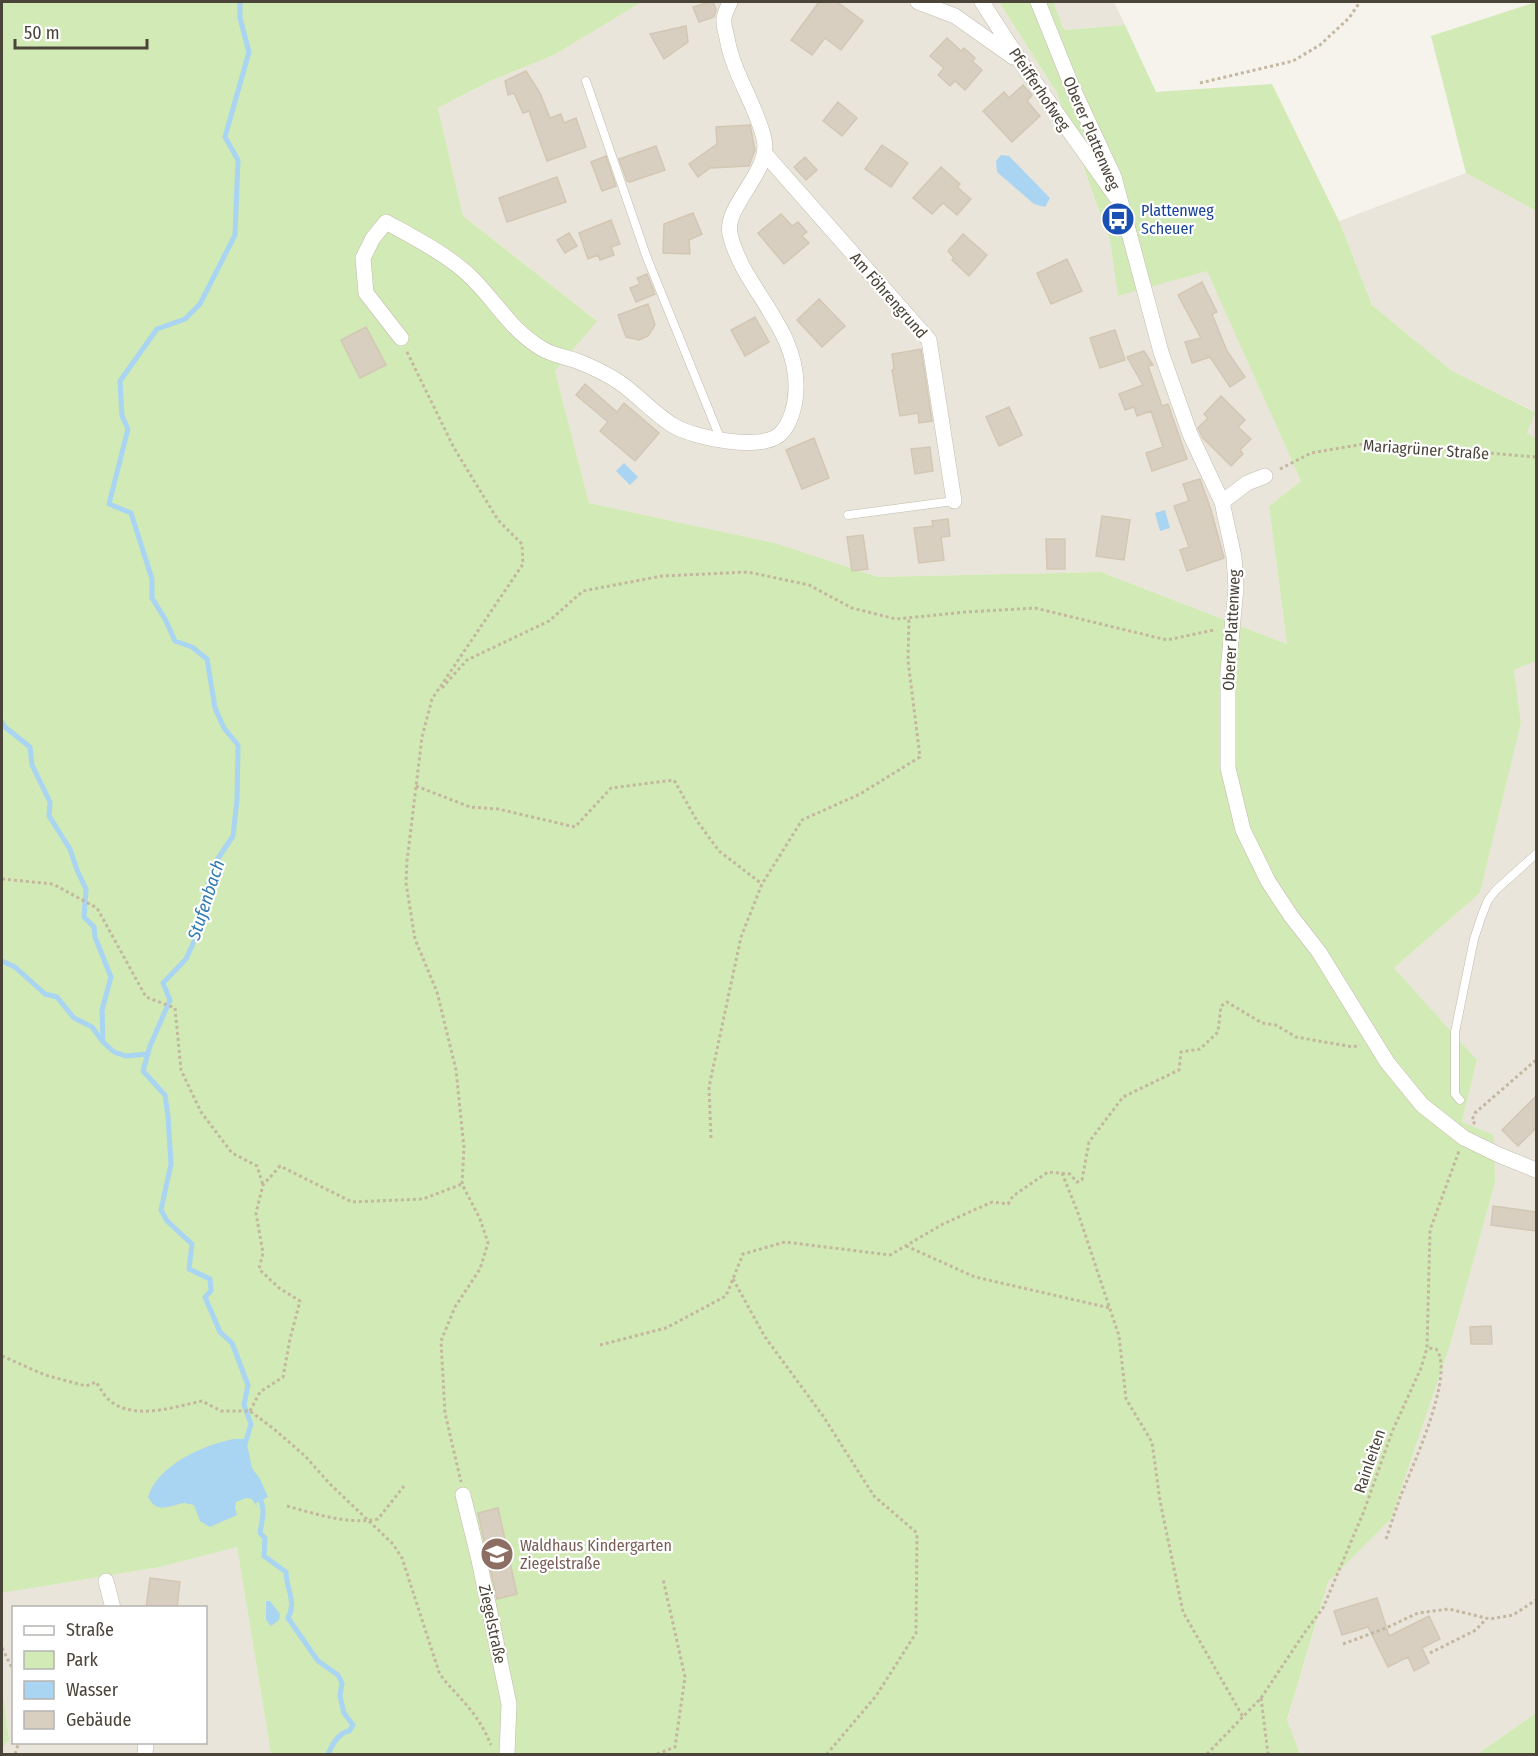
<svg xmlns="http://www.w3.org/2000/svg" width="1538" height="1756" font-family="'Fira Sans Condensed',sans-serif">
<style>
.residential{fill:#eae5da;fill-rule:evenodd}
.green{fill:#d2eab5}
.water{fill:#a9d4f2}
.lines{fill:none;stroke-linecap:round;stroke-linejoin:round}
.stream{stroke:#a9d4f2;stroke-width:5}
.building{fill:#d8cfc1;stroke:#d3c7b4;stroke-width:1.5}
.service-casing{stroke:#c2bbae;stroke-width:9}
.minor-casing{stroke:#c2bbae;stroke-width:16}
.path{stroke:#c4b79f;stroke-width:3;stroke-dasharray:3 3;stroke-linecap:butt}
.service{stroke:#fff;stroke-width:8}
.minor{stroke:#fff;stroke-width:15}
.labels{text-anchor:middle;stroke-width:4.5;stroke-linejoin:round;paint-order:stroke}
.street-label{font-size:16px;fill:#4b4439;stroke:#fff}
.transit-label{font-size:16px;fill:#164399;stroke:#fff;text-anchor:start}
.education-label{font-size:16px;fill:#785e54;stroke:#fff;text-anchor:start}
.water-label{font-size:18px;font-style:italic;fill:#2e7ab2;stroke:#fff}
</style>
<rect width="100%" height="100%" fill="#f6f3ec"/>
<!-- residential -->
<path class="residential" d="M642 2H999L1057 93 1110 241 1118 296 1207 270 1301 481 1269 506 1287 644 1101 572 878 577 775 543 589 503 555 371 596 320 463 216 438 108 490 81 554 55Z
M1053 2H1114L1125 25 1063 30Z
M1466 173 1536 211V438L1527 434 1534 411 1452 371 1372 305 1339 221Z
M1536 661V1713L1477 1754H1300L1287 1721 1328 1582 1391 1519 1451 1342 1495 1183 1462 1122 1477 1060 1394 968 1480 893 1521 723 1514 670Z
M237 1547 271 1754H2V1748L9 1739 2 1685V1593L160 1567ZM14 1608H206V1742H14Z"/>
<!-- green -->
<path class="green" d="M2 2H642L554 55 490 81 438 108 463 216 597 321 555 371 589 503 775 543 878 577 1101 572 1287 644 1269 506 1301 481 1207 271 1118 296 1110 241 1057 93 999 2H1053L1064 30 1125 25 1156 92 1272 84 1339 221 1372 305 1452 371 1535 412 1527 433 1536 438V661L1514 670 1521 723 1480 893 1394 968 1477 1060 1462 1122 1494 1135 1495 1183 1451 1342 1391 1519 1328 1582 1287 1720 1300 1754H271L237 1547 160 1567 2 1593Z
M1536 2V211L1466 173 1431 36Z
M2 1685 9 1740 2 1748Z
M1536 1713V1754H1477Z"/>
<!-- water -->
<path class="water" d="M1001 155 1009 156 1050 198 1045 207 1034 204 997 172 996 161Z
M624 463 638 477 630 485 616 471Z
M1165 510 1170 528 1160 531 1155 513Z
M234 1439H246L252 1468 260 1479 268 1497 256 1503 257 1507 252 1499 246 1498 236 1502 235 1508 237 1515 210 1527 200 1521 194 1505C194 1505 185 1503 184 1503 170 1505 157 1515 148 1497 158 1465 203 1445 234 1439Z
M266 1601H270L280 1614 279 1620 271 1626 266 1620Z"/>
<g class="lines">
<!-- stream -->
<path class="stream" d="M240 2V18L249 52 225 137 238 160 235 235 200 304 185 319 157 329 120 381 122 416 128 429 109 504 131 513 152 579V598L165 619 175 641 192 647 207 659 215 708 224 728 238 745 237 800 233 836 215 863 208 884 202 924 186 959 163 983 170 1000 150 1046 143 1071 165 1095 168 1116 171 1164 161 1210 167 1221 192 1244 189 1269 210 1279 211 1291 205 1297 220 1332 232 1343 248 1385 244 1405 251 1424 245 1444
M2 722 5 727 30 747 32 765 50 802 49 816 70 849 77 870 86 889 84 917 94 927 95 937 111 977 102 1010 103 1042
M2 961 15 967 45 994 57 997 74 1018 92 1027 103 1042 114 1052 126 1056 148 1054
M257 1495C267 1506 262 1520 260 1533L265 1538 264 1556 286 1572C286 1589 297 1601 288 1618L318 1661 338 1675 342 1683 340 1696 344 1713 353 1725 349 1731C338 1733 332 1745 328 1754"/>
</g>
<!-- building -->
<path class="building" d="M710 2H713L716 10 714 17 699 22 693 7Z
M819 2H837L863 21 841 50 825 38 812 55 791 40Z
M686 26 688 42 664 59 650 34Z
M947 38 961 51 964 48 975 58 972 61 982 70 965 90 955 81 950 86 938 75 944 68 930 56Z
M526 71 540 93 550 118 561 114 564 123 576 118 586 147 547 161 529 111 523 113 514 93 508 95 505 81Z
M1023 85 1032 95 1027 101 1040 116 1012 142 983 111 1004 92 1009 98Z
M838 102 857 118 842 136 823 121Z
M750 125 755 150 749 166 710 168 698 177 689 164 717 144 716 127Z
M882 145 908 163 891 187 865 169Z
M656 146 665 170 630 182 627 181 619 159Z
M606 156 616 186 602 191 591 162Z
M805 157 817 170 806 180 794 167Z
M941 167 960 184 957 187 971 199 957 215 943 203 932 214 913 198Z
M557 177 566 202 507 222 499 198Z
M693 213 702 234 689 240 690 254 663 253 664 224Z
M781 214 792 226 798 222 807 232 802 236 809 243 784 264 758 233Z
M611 220 620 244 611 247 614 255 600 260 598 255 588 259 579 233Z
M569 233 577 246 565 253 557 240Z
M963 234 987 255 969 276 952 260 954 258 948 251Z
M1067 259 1082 291 1051 304 1037 273Z
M647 274 655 294 636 302 630 288 640 284 637 278Z
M1202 282 1217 312 1212 314 1227 351 1245 377 1230 387 1210 357 1192 363 1185 342 1201 338 1178 295Z
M819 299 845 326 822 347 797 320Z
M648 304 655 325 648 336 639 340 626 337 618 315Z
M755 317 769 342 745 356 731 330Z
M366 327 386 365 360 378 341 340Z
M1115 330 1125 360 1100 368 1090 338Z
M921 349 932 421 919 423 918 413 900 416 892 370 894 369 892 354Z
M1144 351 1153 365 1148 366 1162 406 1168 404 1187 459 1152 471 1146 453 1163 447 1151 411 1137 416 1134 407 1125 410 1119 394 1143 385 1127 357Z
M585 384 617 412 624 403 659 433 635 461 600 431 608 422 576 395Z
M1221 396 1245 420 1238 427 1251 439 1240 450 1243 454 1231 466 1203 438 1198 428 1208 418 1204 414Z
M1009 407 1022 435 999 446 986 417Z
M814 438 829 478 802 489 786 450Z
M930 447 933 471 915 474 911 449Z
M1200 479 1211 510 1224 558 1187 571 1180 550 1189 547 1174 506 1189 501 1183 484Z
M1102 516 1130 520 1124 560 1096 556Z
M948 519 950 536 941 537 944 560 919 563 914 528 933 526 932 521Z
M863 535 868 569 852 571 847 537Z
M1046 539H1065V569H1047Z
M1536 1096V1128L1518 1146 1502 1130Z
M1493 1206 1536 1212V1231L1491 1225Z
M1491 1326 1492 1344H1471L1470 1327Z
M498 1508 517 1594 497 1599 478 1513Z
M150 1578 180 1582 177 1608H146Z
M1377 1598 1389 1636 1429 1616 1440 1639 1422 1648 1429 1663 1414 1671 1408 1657 1388 1667 1368 1627 1342 1635 1334 1611Z"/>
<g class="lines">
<!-- service casing -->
<g class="service-casing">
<path id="service" d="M586 81 647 258 721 440
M848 515 954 501
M1460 1100 1455 1094V1032L1474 939 1482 915 1488 900 1496 890 1536 854"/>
</g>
<!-- minor casing -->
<g class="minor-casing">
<path id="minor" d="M918 2 955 16 1013 57
M982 2 1022 64 1116 197
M1038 2 1073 89 1114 177 1161 352 1190 434 1222 502 1234 557 1236 588 1228 671V768L1243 830 1268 881 1291 916 1319 952 1387 1062 1422 1105 1464 1138 1499 1155 1536 1170
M766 155 929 340 954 501
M401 338 366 293 363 258 373 238 386 222C413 237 450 256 472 278 496 302 512 331 541 348 552 355 565 357 577 361 590 366 607 374 619 382 638 395 654 414 674 426 695 438 759 451 779 435 791 425 796 403 796 388 798 328 742 287 730 234 724 205 772 171 764 139 756 104 733 74 727 38 726 32 723 25 724 19 724 14 728 7 730 2
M1222 502 1247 483 1265 476
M463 1495 479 1560 509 1704 507 1754
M106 1581 113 1608
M145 1754 146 1742"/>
</g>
<!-- path -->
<path class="path" d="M1200 83 1293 61 1320 45 1349 18 1360 2
M407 352 454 448 498 520 522 544 523 564 432 699 422 737 407 861 406 883 415 939 437 992 456 1070 464 1148 462 1184 480 1219 488 1243 480 1269 455 1307 441 1341 445 1413 461 1482
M1280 469 1311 453 1369 443 1536 457
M442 688 467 660 549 621 583 591 662 576 748 572 809 585 852 608 896 619 966 612 1035 608 1167 640 1214 630
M416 786 470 807 498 809 575 827 611 788 674 780 697 821 719 851 762 884
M2 879 53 884 97 908 146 997 175 1008 181 1070 201 1112 232 1153 257 1166 263 1185
M1475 1124 1472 1120 1475 1113 1536 1060
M711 1138 709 1087 741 937 762 884 802 820 860 794 920 757 908 661 909 617
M1062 1173 1078 1213 1119 1336 1126 1399 1152 1442 1160 1501 1183 1612 1243 1717
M906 1246 975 1277 1110 1308
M733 1279 765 1337 823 1416 874 1496 917 1533 916 1633 876 1696 827 1754
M600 1345 666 1328 726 1296 743 1254 785 1242 890 1255 943 1224 992 1202 1008 1204 1013 1196 1048 1172 1070 1174 1077 1182 1082 1180 1089 1142 1123 1097 1179 1070 1181 1052 1200 1049 1218 1032 1221 1006 1227 1002 1262 1023 1276 1025 1296 1037 1353 1047 1360 1045
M2 1356 45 1375 86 1386 96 1382C100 1387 103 1394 107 1398 131 1422 173 1407 202 1401L221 1411H250L274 1429 305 1456 330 1484 393 1544 402 1558 439 1672C445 1683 455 1691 463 1701 475 1714 484 1728 491 1745
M250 1411 260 1392 283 1377 290 1339 300 1301 279 1288 259 1269 263 1253 256 1213 263 1185 280 1166 352 1202 423 1199 462 1184
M287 1506C317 1514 347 1525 378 1519L404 1486
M1386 1539C1391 1524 1396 1509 1401 1495 1412 1467 1456 1373 1436 1349L1427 1348
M1343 1644 1386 1628 1418 1613 1449 1609 1490 1619 1513 1615 1536 1600
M2 1648 14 1672
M1430 1653 1476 1630 1486 1619
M1261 1698 1268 1754
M15 1754 19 1742
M657 1754 675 1747 685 1677 663 1579
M1207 1754 1261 1698 1305 1632 1323 1608 1364 1511 1392 1432 1421 1368 1427 1348 1430 1230 1459 1151"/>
<!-- service -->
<use href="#service" class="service"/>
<!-- minor -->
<use href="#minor" class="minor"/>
</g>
<!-- icons -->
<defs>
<g id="bus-disc" transform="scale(1.725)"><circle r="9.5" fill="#1a4fb4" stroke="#fff"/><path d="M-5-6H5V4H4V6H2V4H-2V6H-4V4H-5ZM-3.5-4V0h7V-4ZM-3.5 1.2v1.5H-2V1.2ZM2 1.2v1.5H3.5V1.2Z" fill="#fff"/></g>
<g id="school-disc" transform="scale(1.725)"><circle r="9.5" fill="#8d6e63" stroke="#fff"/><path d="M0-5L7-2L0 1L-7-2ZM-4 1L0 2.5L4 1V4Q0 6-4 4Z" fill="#fff"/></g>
</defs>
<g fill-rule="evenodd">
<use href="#bus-disc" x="1118" y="219"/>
<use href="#school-disc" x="497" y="1554"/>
</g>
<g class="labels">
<!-- street labels -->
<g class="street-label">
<text transform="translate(1040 89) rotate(56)" y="6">Pfeifferhofweg</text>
<text transform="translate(1092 133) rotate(67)" y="6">Oberer Plattenweg</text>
<text transform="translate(889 295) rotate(49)" y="6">Am Föhrengrund</text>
<text transform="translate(1426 449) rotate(4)" y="6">Mariagrüner Straße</text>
<text transform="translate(1231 630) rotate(-87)" y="6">Oberer Plattenweg</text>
<text transform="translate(1369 1461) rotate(-71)" y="6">Rainleiten</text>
<text transform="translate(493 1624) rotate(78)" y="6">Ziegelstraße</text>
</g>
<!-- transit labels -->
<g class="transit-label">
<text x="1141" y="216">Plattenweg<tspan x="1141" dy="18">Scheuer</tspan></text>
</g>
<!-- education labels -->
<g class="education-label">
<text x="520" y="1551">Waldhaus Kindergarten<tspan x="520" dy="18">Ziegelstraße</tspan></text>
</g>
<!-- water labels -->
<g class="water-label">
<text transform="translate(206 900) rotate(-72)" y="6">Stufenbach</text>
</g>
</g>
<!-- border -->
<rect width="1538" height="1756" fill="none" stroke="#4b4439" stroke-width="6"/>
<!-- legend -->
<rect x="12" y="1606" width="195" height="138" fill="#ffffff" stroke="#b7b4b0" stroke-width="1.5"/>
<rect x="24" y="1626" width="30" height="9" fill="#ffffff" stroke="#b7b4b0" stroke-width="1.5"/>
<text x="66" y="1636" font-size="18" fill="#4b4439">Straße</text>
<rect x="24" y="1651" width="30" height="18" fill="#d2eab5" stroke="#b7b4b0" stroke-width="1.5"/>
<text x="66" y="1666" font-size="18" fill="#4b4439">Park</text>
<rect x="24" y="1681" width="30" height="18" fill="#a9d4f2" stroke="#b7b4b0" stroke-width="1.5"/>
<text x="66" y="1696" font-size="18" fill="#4b4439">Wasser</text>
<rect x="24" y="1711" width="30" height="18" fill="#d8cfc1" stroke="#b7b4b0" stroke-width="1.5"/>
<text x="66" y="1726" font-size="18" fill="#4b4439">Gebäude</text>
<!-- scale -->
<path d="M15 39v9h132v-9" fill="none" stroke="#4b4439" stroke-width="3"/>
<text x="24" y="39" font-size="18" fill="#4b4439" stroke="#ffffff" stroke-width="4.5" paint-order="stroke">50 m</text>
</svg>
